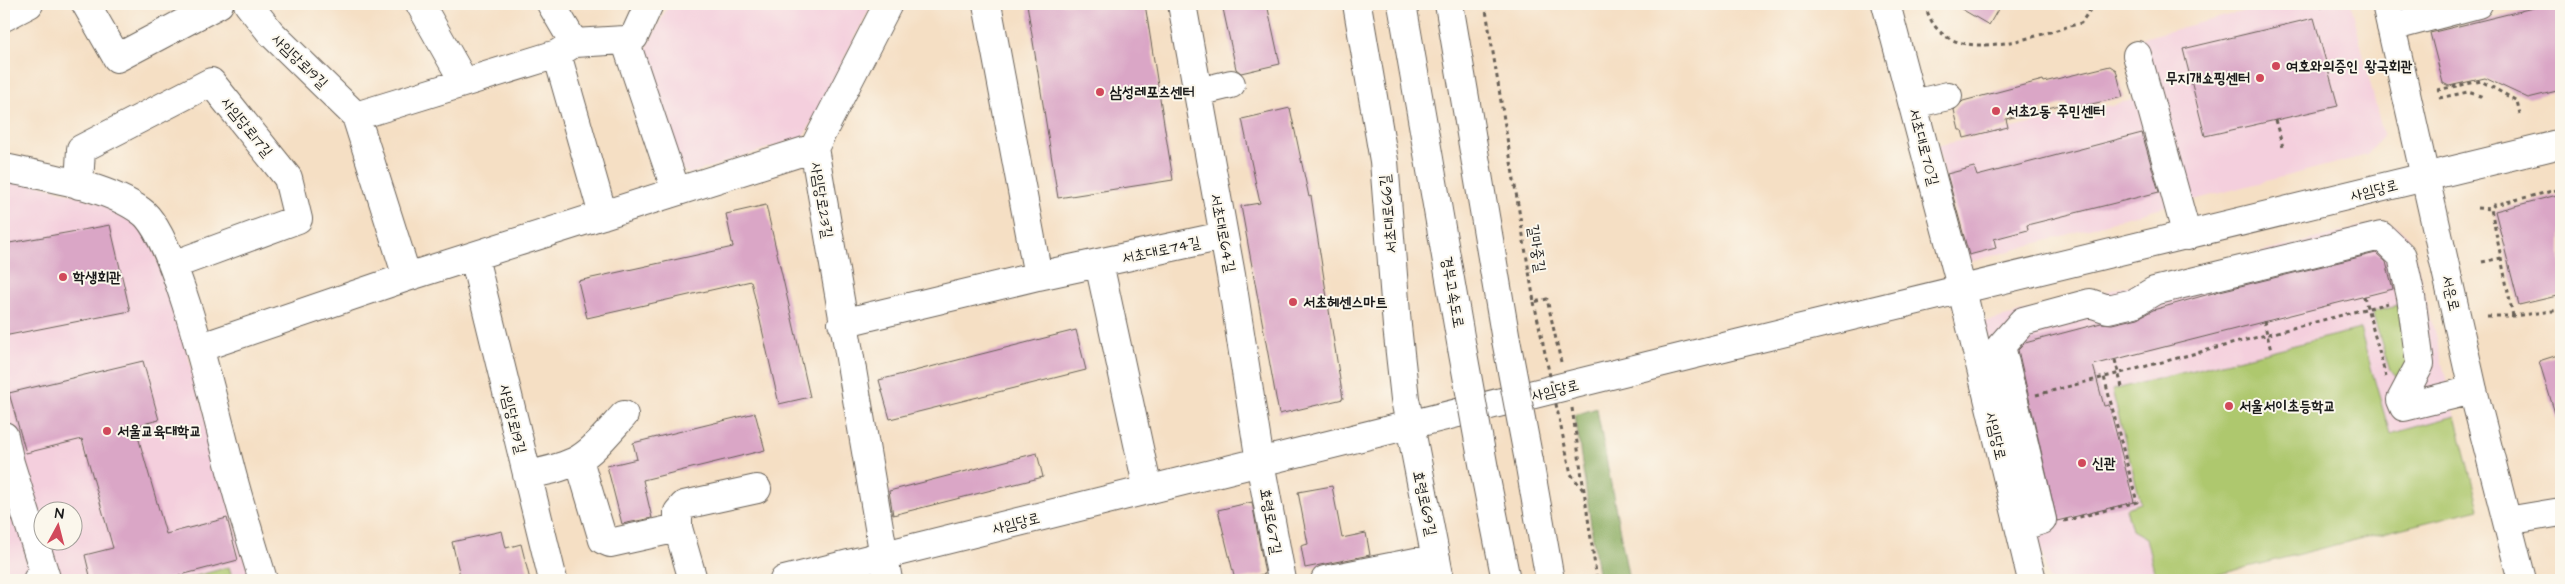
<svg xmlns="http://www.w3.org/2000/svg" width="2565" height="584" font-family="'Architects Daughter','Poor Story',sans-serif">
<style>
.built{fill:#f4cfdd;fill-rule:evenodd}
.green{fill:#aec86e;stroke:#657245}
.forest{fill:#8aac61;stroke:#53643e}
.building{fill:#daa6c6}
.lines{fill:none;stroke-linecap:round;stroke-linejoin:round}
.minor-casing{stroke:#686057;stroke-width:30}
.major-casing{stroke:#686057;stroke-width:30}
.highway-casing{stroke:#686057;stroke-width:30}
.path{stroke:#686057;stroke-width:3;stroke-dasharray:4 4;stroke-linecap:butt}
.minor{stroke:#fff;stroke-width:28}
.major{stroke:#fff;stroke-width:28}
.highway{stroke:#fff;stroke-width:28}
.highway-bridge-casing{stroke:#686057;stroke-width:30;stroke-linecap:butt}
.path-bridge{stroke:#686057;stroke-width:3;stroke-dasharray:4 4;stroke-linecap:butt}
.highway-bridge{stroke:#fff;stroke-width:28}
.poi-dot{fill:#d1495b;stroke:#fbf7ec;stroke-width:2}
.labels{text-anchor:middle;stroke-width:4;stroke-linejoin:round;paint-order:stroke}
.street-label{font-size:15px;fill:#1c1c1c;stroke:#fbf7ec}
.poi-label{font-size:15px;font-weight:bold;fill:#1c1c1c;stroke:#fbf7ec;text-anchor:start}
</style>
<rect width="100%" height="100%" fill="#fbf7ec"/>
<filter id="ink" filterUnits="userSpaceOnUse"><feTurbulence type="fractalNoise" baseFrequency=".02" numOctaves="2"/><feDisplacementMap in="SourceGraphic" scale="10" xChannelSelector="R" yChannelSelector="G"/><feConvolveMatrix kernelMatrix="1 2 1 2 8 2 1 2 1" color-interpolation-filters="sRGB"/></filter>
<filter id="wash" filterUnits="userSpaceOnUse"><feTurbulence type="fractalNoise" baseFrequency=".0096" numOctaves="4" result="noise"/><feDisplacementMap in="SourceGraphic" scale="20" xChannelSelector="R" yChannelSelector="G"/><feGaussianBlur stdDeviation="1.12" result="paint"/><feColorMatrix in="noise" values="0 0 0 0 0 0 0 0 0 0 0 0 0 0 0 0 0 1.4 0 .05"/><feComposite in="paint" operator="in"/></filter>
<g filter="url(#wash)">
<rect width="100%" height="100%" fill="#f5dfc4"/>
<!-- built -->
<path class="built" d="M669 4H872L808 129 802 137 689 174 677 166 641 59Z
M2271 4H2351L2383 135 2367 155 2182 203 2139 39Z
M2145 97 2169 205 1996 255 1971 261 1967 258 1937 146Z
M4 174 119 208 150 237 187 351 251 580H4ZM42 512H72V542H42Z
M2383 222 2396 226 2408 236 2415 256 2479 509 2196 580H2049L1984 322Z"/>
<!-- green -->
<path class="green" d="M2402 305 2412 353 2400 377 2396 378 2390 371 2372 312Z
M2360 329 2390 434 2455 416 2479 509 2196 580H2156L2146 538 2132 530 2126 508 2141 503 2112 390Z
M229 567 233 580H181Z"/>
<!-- forest -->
<path class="forest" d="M1597 408 1598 415 1629 580H1599L1575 415Z"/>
<g id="blocks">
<!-- building -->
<path class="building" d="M1027 4H1145L1173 180 1058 198Z
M1222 4H1267L1280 64 1241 73 1236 69Z
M1953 4H2001L1989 25Z
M2549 4H2561V90L2528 98 2485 78 2449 86 2443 83 2430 33Z
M2314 18 2338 106 2205 136 2183 49Z
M2110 66 2116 70 2123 97 2069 109 2067 103 2006 119 2008 127 1964 138 1962 130H1959L1954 110 1963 101 2043 80 2044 82Z
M1290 108 1309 197 1311 196 1343 399 1279 414 1241 206 1260 203 1242 119Z
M2142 133 2159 192 2027 225 2028 230 1994 239 1996 248 1969 255 1947 174 1974 167 1977 176Z
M2561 194V295L2519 305 2495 211Z
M766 205 810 397 779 404 751 281 587 318 578 281 733 247 726 214Z
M110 225 130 311 4 336V244Z
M2376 253 2386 262 2393 289 2093 365 2104 406 2109 405 2134 502 2057 521 2018 350 2025 343 2101 323 2112 324 2138 318 2153 310 2220 291Z
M1076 330 1086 370 890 419 879 380Z
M2561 354V420H2557L2539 361Z
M143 361 159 420 135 426 166 534 227 518 238 560 162 580H91L85 555 113 548 82 439 26 453 9 393Z
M755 413 765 450 643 480 652 518 622 524 607 466 637 459 633 443Z
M1037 453 1043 477 893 515 889 491Z
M1332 486 1342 538 1366 533 1370 555 1305 568 1301 546 1308 544 1298 492Z
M1252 502 1265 574 1235 580 1218 510Z
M502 531 506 548 521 544 530 580H461L452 542Z"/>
</g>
</g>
<g filter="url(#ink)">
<use href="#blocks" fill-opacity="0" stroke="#686057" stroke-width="1"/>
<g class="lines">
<!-- minor casing -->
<g class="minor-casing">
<path id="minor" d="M86 4 117 58 219 4
M248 4 271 33 356 116 407 277
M420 4 464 82
M551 4 574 43
M888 4 814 148 888 580
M987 4 1038 276
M1182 4 1231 275 1260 462 1282 580
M1357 4 1384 161 1397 326 1405 399 1440 580
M1886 4 1962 290 2032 580
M2386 4 2473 390 2522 580
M4 17 29 4
M2391 27 2478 4
M625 40 676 191
M557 54 603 215
M2137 55 2187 236
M1198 92 1231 84
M1913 104 1948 96
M356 116 557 54 574 43 625 40 634 37 649 4
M4 168C46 177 105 185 141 211 178 236 219 428 233 478 242 512 253 546 263 580
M79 185 81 149 211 82 288 178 298 219 173 265
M474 257 553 580
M1099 263 1148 490
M842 323 1038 276 1223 236
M199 348 407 277 814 148
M4 436 10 463 4 479
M579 460 603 540 610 543 678 528
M10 463 46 578 37 580
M527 475C584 464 586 457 624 415
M2507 521 2561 512
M2029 524 2042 520 2001 346 2023 321 2090 303 2108 309 2134 303 2154 291 2381 236 2402 256 2411 297 2420 364 2401 400 2404 407 2473 390
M693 580 678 528V512L684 505 757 489
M1325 580 1436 558"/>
</g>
<!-- major casing -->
<g class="major-casing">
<path id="major" d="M784 580 1740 343 2561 144"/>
</g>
<!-- highway casing -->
<g class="highway-casing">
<path id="highway" d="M1402 4 1462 348
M1449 4 1506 340
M1529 461 1550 580
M1484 469 1506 580"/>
</g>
<!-- path -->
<path class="path" d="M1485 4 1534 302 1547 299 1561 362
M1925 4C1942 75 2034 35 2081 23L2094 4
M2322 4 2324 10
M2437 90 2481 81 2517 101 2520 114
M2439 98 2468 92 2480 96 2482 91
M2275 120 2283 147
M2477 208 2491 209
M2482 262 2501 258
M2364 296 2386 377
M2487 316H2513L2561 310
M2513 316 2491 209 2494 205 2561 189
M2264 321 2271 351
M2115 360 2122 387
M2036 395 2388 303
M1572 408 1597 580
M2064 521 2137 502 2104 377"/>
<!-- minor -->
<use href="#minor" class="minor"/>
<!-- major -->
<use href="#major" class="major"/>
<!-- highway -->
<use href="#highway" class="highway"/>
<!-- highway-bridge casing -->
<g class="highway-bridge-casing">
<path id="highway-bridge" d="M1506 340 1529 461
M1462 348 1484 469"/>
</g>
<!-- path-bridge -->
<path class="path-bridge" d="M1534 302 1571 474 1583 490"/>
<!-- highway-bridge -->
<use href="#highway-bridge" class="highway-bridge"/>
</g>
</g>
<!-- markers -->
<g class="poi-dot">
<circle cx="2276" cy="66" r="5"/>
<circle cx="2260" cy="78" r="5"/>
<circle cx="1100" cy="92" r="5"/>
<circle cx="1996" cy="111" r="5"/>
<circle cx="63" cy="277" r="5"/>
<circle cx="1293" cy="302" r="5"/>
<circle cx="2229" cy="406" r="5"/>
<circle cx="107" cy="431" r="5"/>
<circle cx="2082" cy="463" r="5"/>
</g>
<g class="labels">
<!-- street labels -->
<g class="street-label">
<text transform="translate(300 61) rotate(44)" y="5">사임당로19길</text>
<text transform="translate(247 127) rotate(51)" y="5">사임당로17길</text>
<text transform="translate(1924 147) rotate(75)" y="5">서초대로70길</text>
<text transform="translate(2374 190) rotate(-14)" y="5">사임당로</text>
<text transform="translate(822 200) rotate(81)" y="5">사임당로23길</text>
<text transform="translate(1388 214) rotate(-95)" y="5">서초대로66길</text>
<text transform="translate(1223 233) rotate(79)" y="5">서초대로64길</text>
<text transform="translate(1537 248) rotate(81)" y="5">길마중길</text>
<text transform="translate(1161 250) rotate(-12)" y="5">서초대로74길</text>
<text transform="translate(1453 292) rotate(80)" y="5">경부고속도로</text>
<text transform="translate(2451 293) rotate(77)" y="5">서운로</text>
<text transform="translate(1555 390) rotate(-14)" y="5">사임당로</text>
<text transform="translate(513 419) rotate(76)" y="5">사임당로19길</text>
<text transform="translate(1996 436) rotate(77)" y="5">사임당로</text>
<text transform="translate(1425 503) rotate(78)" y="5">효령로69길</text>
<text transform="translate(1271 521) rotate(80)" y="5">효령로67길</text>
<text transform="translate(1016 523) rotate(-14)" y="5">사임당로</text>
</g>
<!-- poi labels -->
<g class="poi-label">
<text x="2286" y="71">여호와의증인 왕국회관</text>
<text x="2250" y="83" text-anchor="end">무지개쇼핑센터</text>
<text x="1110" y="97">삼성레포츠센터</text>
<text x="2006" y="116">서초2동 주민센터</text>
<text x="73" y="282">학생회관</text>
<text x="1303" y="307">서초헤센스마트</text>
<text x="2239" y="411">서울서이초등학교</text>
<text x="117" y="436">서울교육대학교</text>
<text x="2092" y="468">신관</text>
</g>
</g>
<!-- margin -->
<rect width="2565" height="584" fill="none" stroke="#fbf7ec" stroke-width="20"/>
<!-- north arrow -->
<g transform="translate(58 526) rotate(7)"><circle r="24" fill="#fbf7ec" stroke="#a29f99"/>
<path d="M0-4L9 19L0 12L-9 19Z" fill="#d1495b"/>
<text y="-8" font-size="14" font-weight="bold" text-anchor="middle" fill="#1c1c1c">N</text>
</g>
</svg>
